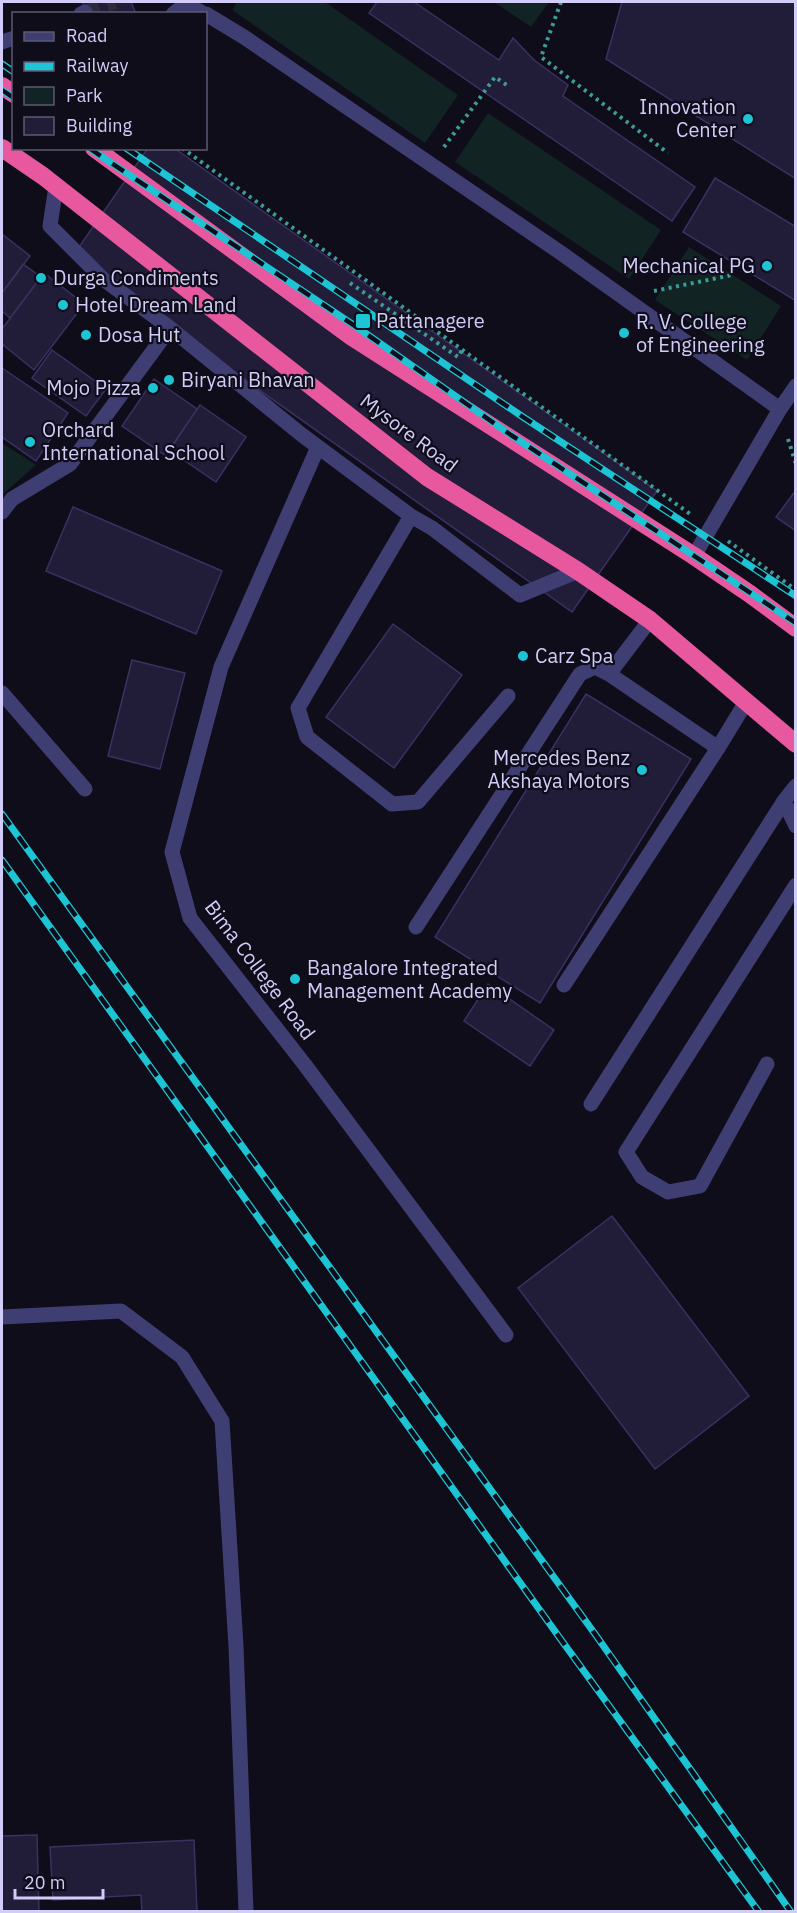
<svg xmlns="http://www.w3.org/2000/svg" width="797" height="1913" font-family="'IBM Plex Sans',sans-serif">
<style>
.green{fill:#112322}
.building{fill:#211c38;stroke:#3a3161;stroke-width:1.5}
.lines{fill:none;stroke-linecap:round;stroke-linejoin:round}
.minor-tunnel{stroke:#2c2a3b;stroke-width:15;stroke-dasharray:15 8;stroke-linecap:butt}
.path{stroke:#3c9d96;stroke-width:4;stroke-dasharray:3 4.5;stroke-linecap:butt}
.minor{stroke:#3f3e73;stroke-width:15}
.highway{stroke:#e8589f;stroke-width:18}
.rail-casing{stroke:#1dc4d4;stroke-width:7}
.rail{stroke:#0f0d1a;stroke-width:4.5;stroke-dasharray:14;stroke-linecap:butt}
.poi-dot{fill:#1dc4d4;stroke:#0f0d1a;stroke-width:2}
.labels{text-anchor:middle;stroke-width:4.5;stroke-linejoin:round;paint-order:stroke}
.poi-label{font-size:20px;fill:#d1cdf8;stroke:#0f0d1a;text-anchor:start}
.street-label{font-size:20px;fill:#d1cdf8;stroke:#0f0d1a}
</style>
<rect width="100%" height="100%" fill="#0f0d1a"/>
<!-- green -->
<path class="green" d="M237 2H325L458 95 425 143 232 10Z
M494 2H549L531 27Z
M488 113 661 230 629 279 455 162Z
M689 247 781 306 747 360 655 300Z
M2 443 36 465 2 495Z"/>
<!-- building -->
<path class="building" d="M82 2H131L136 14H88Z
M377 2H414L499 60 513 38 534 60 568 85 563 96 695 187 672 221 369 13Z
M622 2H796V179L606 59Z
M148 148H174L657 491 572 612 72 257Z
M715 178 796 227V301L683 232Z
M2 234 30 256 2 293Z
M23 264 41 277 10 318 2 311V293Z
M44 273 84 304 34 370 2 344V329Z
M52 350 106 389 86 416 32 378Z
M2 368 68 413 36 461 2 437Z
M154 379 197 409 166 456 122 426Z
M200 405 246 437 216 482 169 450Z
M796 490V531L776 517Z
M73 507 222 571 196 634 46 571Z
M393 624 462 675 394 768 326 717Z
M132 660 185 673 160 769 108 756Z
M586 694 691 759 540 1003 435 937Z
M488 984 554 1030 530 1066 464 1021Z
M612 1216 749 1396 655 1469 518 1288Z
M37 1835 39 1912H2V1836Z
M194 1840 197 1912H142L141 1895 53 1900 50 1847Z"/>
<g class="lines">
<!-- minor-tunnel -->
<path class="minor-tunnel" d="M85 12 115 2"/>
<!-- path -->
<path class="path" d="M561 2 541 57 668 153
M444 147 495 77 508 86
M182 148 693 516
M350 283 458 357 462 350
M654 291 732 275
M788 439 796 464
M728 541 796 590"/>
<!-- minor -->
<path class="minor" d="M184 2 204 14
M81 14 85 12
M173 14 188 2
M206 14 244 37 561 253 780 409
M2 42 14 38
M56 186 50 226 103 279 170 328 302 435 411 516 432 528 520 595 578 571
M318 447 221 667 172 852 190 918 305 1065 506 1335
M2 512 12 499 70 464 170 328
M411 516 298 708 307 737 392 804 418 802 508 696
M694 556 780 409 796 386
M2 693 85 789
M718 748 746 702
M796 786 784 801 796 826
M416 927 580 674 595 667 609 674
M564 985 718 748 609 674 650 620
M767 1064 700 1186 668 1192 642 1177 626 1152 796 885
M591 1104 784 801
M2 1317 121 1311 182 1357 222 1421 236 1646 246 1912"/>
<!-- highway -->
<path class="highway" d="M2 86 14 94
M2 148 43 176 427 477 578 571 650 620 796 744
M94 148 352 337 694 556 750 594 796 628"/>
<!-- rail casing -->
<g class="rail-casing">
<path id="rail" d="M2 64 14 72
M2 90 14 98
M89 148 358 328 511 435 796 623
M126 148 523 417 796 596
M2 814 595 1634 791 1912
M2 860 562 1641 759 1912"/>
</g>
<!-- rail -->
<use href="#rail" class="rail"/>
</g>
<!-- markers -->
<g class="poi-dot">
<circle cx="748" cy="119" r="6"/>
<circle cx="767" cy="266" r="6"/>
<circle cx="41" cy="278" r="6"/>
<circle cx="63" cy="305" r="6"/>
<rect x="355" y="313" width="16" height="16" rx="3"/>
<circle cx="624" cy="333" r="6"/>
<circle cx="86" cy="335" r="6"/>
<circle cx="169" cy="380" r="6"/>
<circle cx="153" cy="388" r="6"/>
<circle cx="30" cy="442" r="6"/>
<circle cx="523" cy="656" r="6"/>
<circle cx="642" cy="770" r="6"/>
<circle cx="295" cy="979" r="6"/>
</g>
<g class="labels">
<!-- poi labels -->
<g class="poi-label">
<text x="736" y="114" text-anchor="end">Innovation<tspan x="736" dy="23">Center</tspan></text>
<text x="755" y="273" text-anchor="end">Mechanical PG</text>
<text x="53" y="285">Durga Condiments</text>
<text x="75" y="312">Hotel Dream Land</text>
<text x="376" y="328">Pattanagere</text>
<text x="636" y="329">R. V. College<tspan x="636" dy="23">of Engineering</tspan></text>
<text x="98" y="342">Dosa Hut</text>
<text x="181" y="387">Biryani Bhavan</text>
<text x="141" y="395" text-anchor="end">Mojo Pizza</text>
<text x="42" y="437">Orchard<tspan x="42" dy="23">International School</tspan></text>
<text x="535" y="663">Carz Spa</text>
<text x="630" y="765" text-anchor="end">Mercedes Benz<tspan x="630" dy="23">Akshaya Motors</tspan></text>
<text x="307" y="975">Bangalore Integrated<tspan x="307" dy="23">Management Academy</tspan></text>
</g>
<!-- street labels -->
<g class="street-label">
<text transform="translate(409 433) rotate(37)" y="7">Mysore Road</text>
<text transform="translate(260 970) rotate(53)" y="7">Bima College Road</text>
</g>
</g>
<!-- border -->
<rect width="797" height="1913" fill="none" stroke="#d1cdf8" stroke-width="6"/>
<!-- legend -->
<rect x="12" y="12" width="195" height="138" fill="#0f0d1a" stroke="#5d5a73" stroke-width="1.5"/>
<rect x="24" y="32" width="30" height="9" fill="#3f3e73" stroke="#5d5a73" stroke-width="1.5"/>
<text x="66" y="42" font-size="18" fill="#d1cdf8">Road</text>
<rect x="24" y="62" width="30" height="9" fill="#1dc4d4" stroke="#5d5a73" stroke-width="1.5"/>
<text x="66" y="72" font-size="18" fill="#d1cdf8">Railway</text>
<rect x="24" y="87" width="30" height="18" fill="#112322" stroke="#5d5a73" stroke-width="1.5"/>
<text x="66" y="102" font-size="18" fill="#d1cdf8">Park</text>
<rect x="24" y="117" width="30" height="18" fill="#211c38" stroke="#5d5a73" stroke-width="1.5"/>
<text x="66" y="132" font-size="18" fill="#d1cdf8">Building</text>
<!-- scale -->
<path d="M15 1889v9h88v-9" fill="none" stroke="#d1cdf8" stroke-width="3"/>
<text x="24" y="1889" font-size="18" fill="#d1cdf8" stroke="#0f0d1a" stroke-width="4.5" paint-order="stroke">20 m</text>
</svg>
